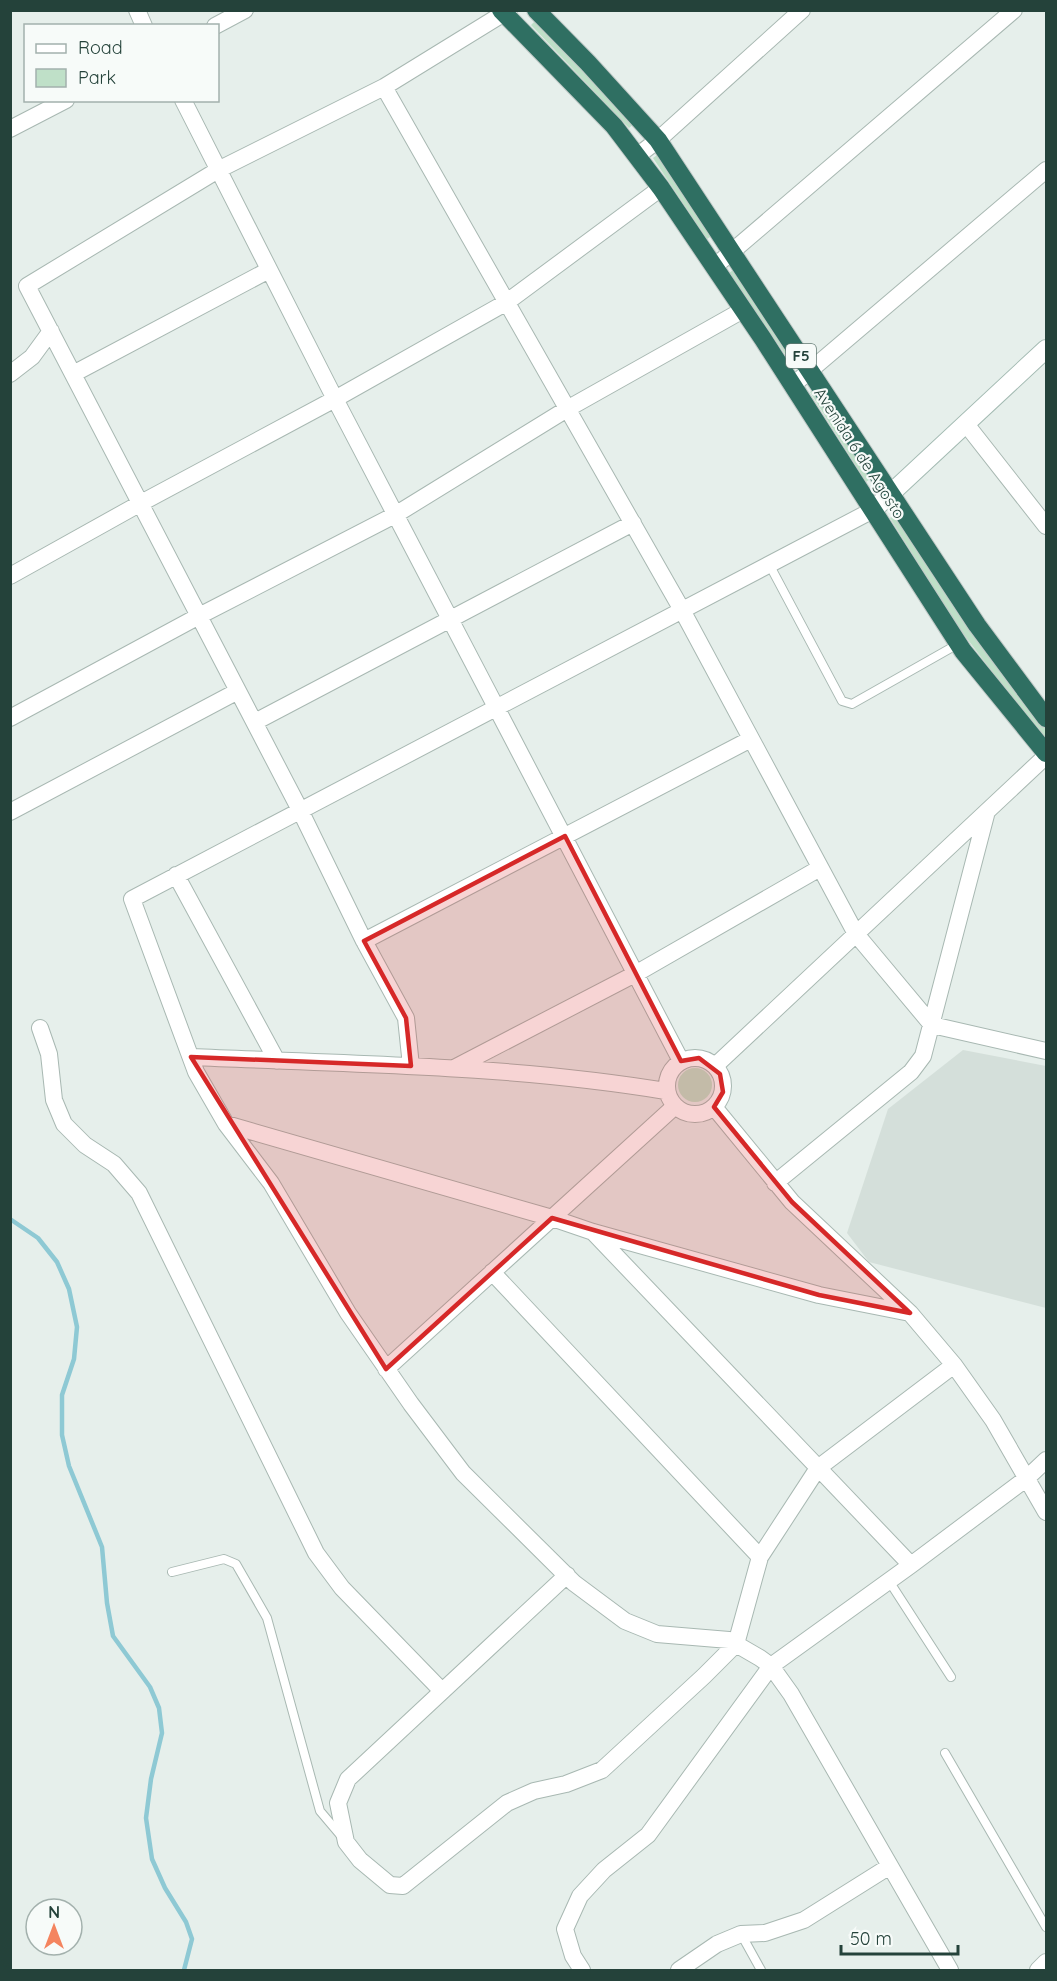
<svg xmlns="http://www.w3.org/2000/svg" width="1057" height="1981" font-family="Quicksand,sans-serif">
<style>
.built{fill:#d4dfda}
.green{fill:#bfe0c8}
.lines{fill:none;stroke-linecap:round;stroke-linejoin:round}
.stream{stroke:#8ec9d4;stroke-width:4.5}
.lane-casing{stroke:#a8b8b2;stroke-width:10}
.street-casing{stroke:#a8b8b2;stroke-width:18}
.secondary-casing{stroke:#a4bbb3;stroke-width:20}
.highway-casing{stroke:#c2cac8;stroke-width:20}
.lane{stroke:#fff;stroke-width:8}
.street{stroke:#fff;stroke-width:16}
.secondary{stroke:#fff;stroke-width:18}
.highway{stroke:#2f6f62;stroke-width:18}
.marked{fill:#d62828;fill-opacity:0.2;stroke:#d62828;stroke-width:4.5;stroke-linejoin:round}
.labels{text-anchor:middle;stroke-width:4.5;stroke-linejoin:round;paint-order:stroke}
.shield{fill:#f7fbf9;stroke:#637a73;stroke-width:1.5}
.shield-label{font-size:15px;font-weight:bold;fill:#24423a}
.street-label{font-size:16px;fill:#24423a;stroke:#f7fbf9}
</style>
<rect width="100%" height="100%" fill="#e6efeb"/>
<!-- built -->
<path class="built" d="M963 1050 1046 1066V1308L869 1262 847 1233 888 1109Z"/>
<!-- green -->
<path class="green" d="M537 19 636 122 629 128 531 25Z
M660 153 713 235 707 239 653 158Z
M736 268 792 350 785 354 729 273Z
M817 388 873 477 866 482 810 392Z
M898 513 1003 673 1046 728V736L1043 739 956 624 890 518Z
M678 1085a17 17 0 1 1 34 0a17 17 0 1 1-34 0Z"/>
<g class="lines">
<!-- stream -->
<path class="stream" d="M10 1219 38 1238 57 1262 69 1289 77 1327 74 1359 62 1395V1435L69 1466 102 1547 107 1603 113 1636 150 1687 159 1708 162 1733 151 1779 146 1818 152 1859 165 1888 186 1922 192 1939 184 1970"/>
<!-- lane casing -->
<g class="lane-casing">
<path id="lane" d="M769 564 842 701 852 704 958 644
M172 1572 224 1559 236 1564 267 1618 320 1811 342 1837
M889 1581 951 1677
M945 1753 1046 1927
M741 1934 761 1970"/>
</g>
<!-- street casing -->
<g class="street-casing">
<path id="street" d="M137 10 144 26
M215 26 245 10
M384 87 682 610 856 934 932 1025 1046 1051
M183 100 335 399 681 1061
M10 129 66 100
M637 156 658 140 802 10
M714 267 1014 10
M10 374 32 357 51 331
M73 374 269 270
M793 385 1046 170
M966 424 1046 526
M873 510 132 899 196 1072 226 1124 271 1183 348 1313 411 1404 463 1473 574 1583 625 1621 657 1634 729 1640 760 1658 771 1666 791 1694 950 1970
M10 576 141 503 335 399 507 302 661 188
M10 718 199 616 395 515 567 409 743 310
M255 722 633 523
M10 812 238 691
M176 875 277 1061
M364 941 751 739
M40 1028 49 1054 54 1100 64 1124 85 1145 114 1164 139 1193 316 1553 342 1588 442 1691
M191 1057C349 1064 509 1065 666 1091
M667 1086a28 28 0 1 1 56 0a28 28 0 1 1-56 0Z
M411 1066 406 1018 364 941 300 810 27 286 218 170 384 87 509 10
M715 1066 1046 756
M456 1067 637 973 820 868
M714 1107 792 1202 910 1313 954 1365 993 1420 1046 1512
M226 1124 552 1218 593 1232 819 1295 910 1313
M775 1183 911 1072 923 1056 986 815
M595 1234 911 1565
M492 1272 760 1557 736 1644 704 1676 602 1770 566 1784 534 1791 507 1803 403 1886 390 1885 360 1860 346 1842 338 1803 348 1779 567 1575
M386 1369 674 1107
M760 1557 818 1468 954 1365
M582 1970 573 1956 565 1929 580 1896 604 1870 648 1835 771 1666 911 1565 1027 1478 1046 1460
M679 1970 717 1944 741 1934 765 1933 804 1920 890 1866
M1038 1970 1046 1962"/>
</g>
<!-- secondary casing -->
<g class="secondary-casing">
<path id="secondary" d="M873 510 1046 349"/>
</g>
<!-- highway casing -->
<g class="highway-casing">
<path id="highway" d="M501 10 614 126 661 188 763 339 963 651 1046 753
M536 10 588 63 658 140 977 625 1046 718"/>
</g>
<!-- lane -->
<use href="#lane" class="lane"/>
<!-- street -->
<use href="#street" class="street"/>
<!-- secondary -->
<use href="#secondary" class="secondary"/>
<!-- highway -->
<use href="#highway" class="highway"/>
</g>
<!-- marked area -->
<path class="marked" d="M565 836 681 1061 699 1058 720 1074 723 1092 714 1107 792 1202 910 1313 819 1295 552 1218 386 1369 191 1057 411 1066 406 1018 364 941Z"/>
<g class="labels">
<!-- shield labels -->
<rect class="shield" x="786" y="344" width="30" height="24" rx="4.5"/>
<g class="shield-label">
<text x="801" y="361">F5</text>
</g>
<!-- street labels -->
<g class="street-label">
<text transform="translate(860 453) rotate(57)" y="6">Avenida 6 de Agosto</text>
</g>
</g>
<!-- border -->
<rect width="1057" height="1981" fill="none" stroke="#24423a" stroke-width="24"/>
<!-- legend -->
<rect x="24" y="24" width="195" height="78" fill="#f7fbf9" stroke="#a3b1ad" stroke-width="1.5"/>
<rect x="36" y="44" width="30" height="9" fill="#ffffff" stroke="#a3b1ad" stroke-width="1.5"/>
<text x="78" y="54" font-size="18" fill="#24423a">Road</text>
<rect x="36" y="69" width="30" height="18" fill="#bfe0c8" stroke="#a3b1ad" stroke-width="1.5"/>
<text x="78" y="84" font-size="18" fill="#24423a">Park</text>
<!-- north arrow -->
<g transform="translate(54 1927)"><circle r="28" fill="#f7fbf9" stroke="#a3b1ad" stroke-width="1.5"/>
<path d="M0-4.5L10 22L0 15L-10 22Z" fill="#f4845f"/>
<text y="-9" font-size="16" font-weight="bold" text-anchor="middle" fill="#24423a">N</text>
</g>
<!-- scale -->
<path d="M841 1945v9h117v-9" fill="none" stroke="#24423a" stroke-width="3"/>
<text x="850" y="1945" font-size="18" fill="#24423a" stroke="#f7fbf9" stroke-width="4.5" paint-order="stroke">50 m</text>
</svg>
